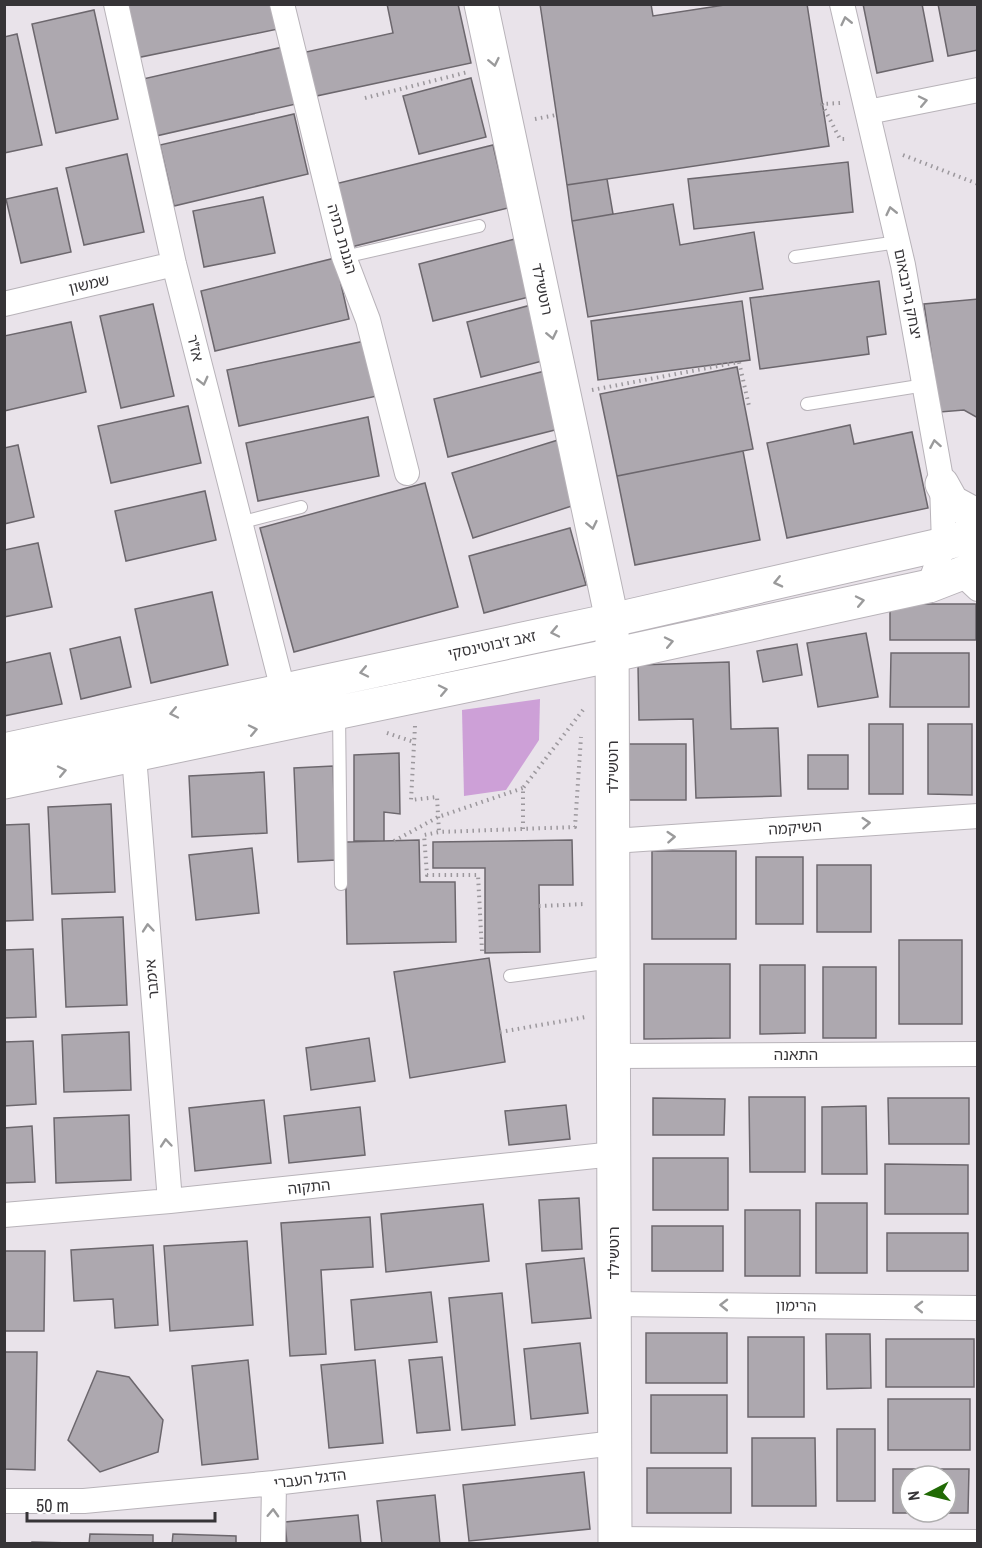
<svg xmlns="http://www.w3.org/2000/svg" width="982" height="1548" font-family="'Archivo Narrow','Noto Sans Hebrew',sans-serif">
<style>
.green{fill:#cda0d7}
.building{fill:#ada8af;stroke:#6c676d;stroke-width:1.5;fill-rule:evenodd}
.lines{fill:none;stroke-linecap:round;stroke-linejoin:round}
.lane-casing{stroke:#b8b3b9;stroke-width:14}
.street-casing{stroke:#b8b3b9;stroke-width:26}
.secondary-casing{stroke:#b8b3b9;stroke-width:35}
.primary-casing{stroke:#b8b3b9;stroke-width:35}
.path{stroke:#9c989d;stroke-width:4;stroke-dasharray:1.5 4.5;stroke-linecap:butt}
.lane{stroke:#fff;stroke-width:12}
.street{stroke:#fff;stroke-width:24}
.secondary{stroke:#fff;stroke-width:33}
.primary{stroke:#fff;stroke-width:33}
.oneway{stroke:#9a9a9b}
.labels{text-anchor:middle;stroke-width:6;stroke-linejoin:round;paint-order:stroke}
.street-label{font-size:15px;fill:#363437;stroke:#fff}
</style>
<rect width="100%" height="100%" fill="#e9e3ea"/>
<!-- green -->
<path class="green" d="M540 699 539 740 506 790 464 796 462 710Z"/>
<!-- building -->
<path class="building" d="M125 4H273L278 29 136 58Z
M387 4H458L471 63 307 98 297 54 393 33Z
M540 4H651L653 16 731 4H807L829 146 567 185Z
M863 4H922L933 61 877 73Z
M938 4H978V50L948 56Z
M94 10 118 119 56 133 32 24Z
M17 34 42 145 4 153V37Z
M283 47 296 104 156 136 143 79Z
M471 78 486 137 419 154 403 96Z
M294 114 308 174 174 206 160 145Z
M493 145 508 208 351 247 335 184Z
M127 154 144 232 84 245 66 168Z
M848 162 853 212 694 229 688 179Z
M607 179 613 214 572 221 567 185Z
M57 188 71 252 21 263 6 199Z
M263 197 275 253 204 267 193 211Z
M673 204 680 245 754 232 763 289 588 317 572 221Z
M515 239 529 297 433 321 419 264Z
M335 258 349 319 215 351 201 291Z
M879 281 886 334 867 337 869 354 760 369 750 298Z
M978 299V418L964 410 940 412 924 304Z
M742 301 750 360 598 380 591 321Z
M153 304 174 396 121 408 100 316Z
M531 305 546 360 481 377 467 322Z
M71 322 86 392 4 411V336Z
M365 341 377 396 239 426 227 370Z
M737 367 753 449 617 476 600 394Z
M549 370 563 428 448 457 434 399Z
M188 406 201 463 111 483 98 426Z
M368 417 379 476 258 501 246 443Z
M850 425 854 444 912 432 928 508 787 538 767 443Z
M558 440 578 504 473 538 452 473Z
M18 445 34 517 4 524V448Z
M743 451 760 540 635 565 617 476Z
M425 483 458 607 294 652 260 528Z
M205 491 216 540 126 561 115 511Z
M570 528 586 585 484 613 469 556Z
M38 543 52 607 4 617V550Z
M212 592 228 665 151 683 135 609Z
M890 604H976V640H890Z
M866 633 878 697 818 707 807 643Z
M120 637 131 687 81 699 70 649Z
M797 644 802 675 763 682 757 651Z
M50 653 62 704 4 716V663Z
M891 653H969V707H890Z
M729 662 731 729 778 728 781 796 696 798 693 719 639 720 638 665Z
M869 724H903V794H869Z
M928 724H972V795L928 794Z
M628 744H686V800H628Z
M399 753 400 814 384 812V841H354V755Z
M808 755H848V789H808Z
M333 766 336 860 298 862 294 768Z
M264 772 267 833 192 837 189 776Z
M111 804 115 892 52 894 48 807Z
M29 824 33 920 4 921V825Z
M419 840 420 882H455L456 942 347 944 345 842Z
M572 840 573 885H539L540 952 485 953V868H433V842Z
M252 848 259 913 196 920 189 855Z
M652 851H736V939H652Z
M756 857H803V924H756Z
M817 865H871V932H817Z
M123 917 127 1005 66 1007 62 919Z
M899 940H962V1024H899Z
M33 949 36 1017 4 1018V950Z
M489 958 505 1062 410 1078 394 972Z
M644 964H730V1038L644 1039Z
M760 965H805V1033L760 1034Z
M823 967H876V1038H823Z
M129 1032 131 1090 64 1092 62 1035Z
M369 1038 375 1081 311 1090 306 1048Z
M33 1041 36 1104 4 1106V1042Z
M749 1097H805V1172H750Z
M653 1098 725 1099 724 1135H653Z
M888 1098H969V1144H889Z
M264 1100 271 1163 195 1171 189 1108Z
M566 1105 570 1139 509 1145 505 1111Z
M866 1106 867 1174H822V1107Z
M360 1107 365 1155 289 1163 284 1116Z
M129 1115 131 1180 56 1183 54 1118Z
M32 1126 35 1182 4 1183V1128Z
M653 1158H728V1210H653Z
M885 1164 968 1165V1214H885Z
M579 1198 582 1249 542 1251 539 1200Z
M816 1203H867V1273H816Z
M483 1204 489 1261 386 1272 381 1214Z
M745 1210H800V1276H745Z
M370 1217 373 1267 321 1270 326 1354 290 1356 281 1223Z
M652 1226H723V1271H652Z
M887 1233H968V1271H887Z
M247 1241 253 1325 170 1331 164 1246Z
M153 1245 158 1325 115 1328 113 1299 74 1301 71 1250Z
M4 1251H45L44 1331H4Z
M584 1258 591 1318 532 1323 526 1264Z
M431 1292 437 1342 355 1350 351 1300Z
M502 1293 515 1425 462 1430 449 1298Z
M646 1333H727V1383H646Z
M826 1334H870L871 1388 827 1389Z
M748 1337H804V1417H748Z
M886 1339H974V1387H886Z
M580 1343 588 1413 531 1419 524 1349Z
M4 1352H37L35 1470 4 1469Z
M442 1357 450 1430 417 1433 409 1360Z
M248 1360 258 1459 202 1465 192 1366Z
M375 1360 383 1443 329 1448 321 1365Z
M97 1371 129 1377 163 1420 158 1452 100 1472 68 1440Z
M651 1395H727V1453H651Z
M888 1399H970V1450H888Z
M837 1429H875V1501H837Z
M752 1438H815L816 1506H752Z
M647 1468H731V1513H647Z
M893 1469H969L968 1513H893ZM910 1476H946V1512H910Z
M584 1472 590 1529 469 1541 463 1485Z
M435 1495 440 1544H382L377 1501Z
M358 1515 361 1544H287L285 1522Z
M90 1534 153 1535V1544H89Z
M173 1534 236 1536V1544H172Z
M32 1542 72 1543V1544H32Z"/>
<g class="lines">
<!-- lane casing -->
<g class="lane-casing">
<path id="lane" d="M344 257 479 226
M795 257 898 242
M807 404 925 385
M239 523 301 507
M339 713 341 884
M510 976 612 962"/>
</g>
<!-- street casing -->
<g class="street-casing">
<path id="street" d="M116 4 174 264 283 690
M282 4 344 257 368 320 407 473
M842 4 903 265 942 484 944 544 929 586
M868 112 978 90
M4 304 174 264
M962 574 978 589
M134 756 170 1201
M613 841 978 816
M614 1056 978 1054
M4 1215 170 1201 614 1154
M614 1304 978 1308
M4 1501H84L274 1483 615 1443
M615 1539 978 1542
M273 1544 274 1483"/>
</g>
<!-- secondary casing -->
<g class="secondary-casing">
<path id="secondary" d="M481 4 612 620 615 1544"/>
</g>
<!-- primary casing -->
<g class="primary-casing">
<path id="primary" d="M942 484 952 502 978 516
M4 750 612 620 944 544 978 533
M4 782 599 658 929 586 978 567"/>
</g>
<!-- path -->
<path class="path" d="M365 98 468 72
M840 103 822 104 840 139H848
M535 119 556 115
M903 155 978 184
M592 390 739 362 749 406
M415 726 411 800 437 797 439 832
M387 733 414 742
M523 829V788L583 710
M394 841 438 817 523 788
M539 906 585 904
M482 951 478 875H427L424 835 439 832 575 827 581 737
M500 1032 586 1017"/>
<!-- lane -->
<use href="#lane" class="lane"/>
<!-- street -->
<use href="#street" class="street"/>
<!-- secondary -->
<use href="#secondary" class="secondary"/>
<!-- primary -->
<use href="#primary" class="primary"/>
</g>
<!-- one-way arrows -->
<defs><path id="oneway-chevron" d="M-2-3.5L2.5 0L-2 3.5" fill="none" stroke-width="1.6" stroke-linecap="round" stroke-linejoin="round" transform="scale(1.5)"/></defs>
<g class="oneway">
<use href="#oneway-chevron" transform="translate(846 21) rotate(-103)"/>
<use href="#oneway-chevron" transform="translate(494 62) rotate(78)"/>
<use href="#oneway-chevron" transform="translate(923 101) rotate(-12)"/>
<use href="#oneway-chevron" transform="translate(891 211) rotate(-103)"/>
<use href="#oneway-chevron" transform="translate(552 335) rotate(78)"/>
<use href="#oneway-chevron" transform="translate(203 381) rotate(76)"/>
<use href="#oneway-chevron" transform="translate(935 444) rotate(-100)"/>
<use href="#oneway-chevron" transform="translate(592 525) rotate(78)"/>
<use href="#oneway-chevron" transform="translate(778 582) rotate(167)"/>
<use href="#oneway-chevron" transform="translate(860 601) rotate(-12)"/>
<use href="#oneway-chevron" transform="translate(555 632) rotate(168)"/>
<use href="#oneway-chevron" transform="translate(669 642) rotate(-12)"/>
<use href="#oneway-chevron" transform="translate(364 672) rotate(168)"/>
<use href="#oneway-chevron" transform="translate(443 690) rotate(-12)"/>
<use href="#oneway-chevron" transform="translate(174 713) rotate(168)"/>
<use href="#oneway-chevron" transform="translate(253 730) rotate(-12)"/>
<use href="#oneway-chevron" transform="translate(62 771) rotate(-12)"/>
<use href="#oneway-chevron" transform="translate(866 823) rotate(-4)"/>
<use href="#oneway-chevron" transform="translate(671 837) rotate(-4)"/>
<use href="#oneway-chevron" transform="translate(148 928) rotate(-95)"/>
<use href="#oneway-chevron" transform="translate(166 1143) rotate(-95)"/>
<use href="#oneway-chevron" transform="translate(724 1305) rotate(-179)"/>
<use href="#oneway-chevron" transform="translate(919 1307) rotate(-179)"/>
<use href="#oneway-chevron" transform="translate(273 1513) rotate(-88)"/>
</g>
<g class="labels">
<!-- street labels -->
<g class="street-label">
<text transform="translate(342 239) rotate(74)" y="5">הגננת בתיה</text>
<text transform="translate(89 284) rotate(-13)" y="5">שמשון</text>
<text transform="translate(542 289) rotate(78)" y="5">רוטשילד</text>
<text transform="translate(908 294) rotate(79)" y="5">יצחק גרינבאום</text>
<text transform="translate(195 348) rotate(76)" y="5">אז"ר</text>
<text transform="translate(492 645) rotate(-12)" y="5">זאב ז'בוטינסקי</text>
<text transform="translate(613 767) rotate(-90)" y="5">רוטשילד</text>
<text transform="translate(795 828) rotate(-4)" y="5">השיקמה</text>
<text transform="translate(152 979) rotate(-95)" y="5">אימבר</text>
<text x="796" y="1060">התאנה</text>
<text transform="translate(309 1187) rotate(-6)" y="5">התקוה</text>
<text transform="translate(614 1253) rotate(-90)" y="5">רוטשילד</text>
<text transform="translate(796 1306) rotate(1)" y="5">הרימון</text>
<text transform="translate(310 1479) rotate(-7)" y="5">הדגל העברי</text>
</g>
</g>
<!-- border -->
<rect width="982" height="1548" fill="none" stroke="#363437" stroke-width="12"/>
<!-- north arrow -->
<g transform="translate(928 1494) rotate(263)"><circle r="28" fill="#ffffff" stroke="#afaeaf" stroke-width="1.5"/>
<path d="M0-4.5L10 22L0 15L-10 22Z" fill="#216a05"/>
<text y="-9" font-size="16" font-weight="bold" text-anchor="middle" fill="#363437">N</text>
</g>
<!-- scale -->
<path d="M27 1512v9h188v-9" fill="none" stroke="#363437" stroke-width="3"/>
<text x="36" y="1512" font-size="18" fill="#363437" stroke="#ffffff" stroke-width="4.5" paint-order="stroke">50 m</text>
</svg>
